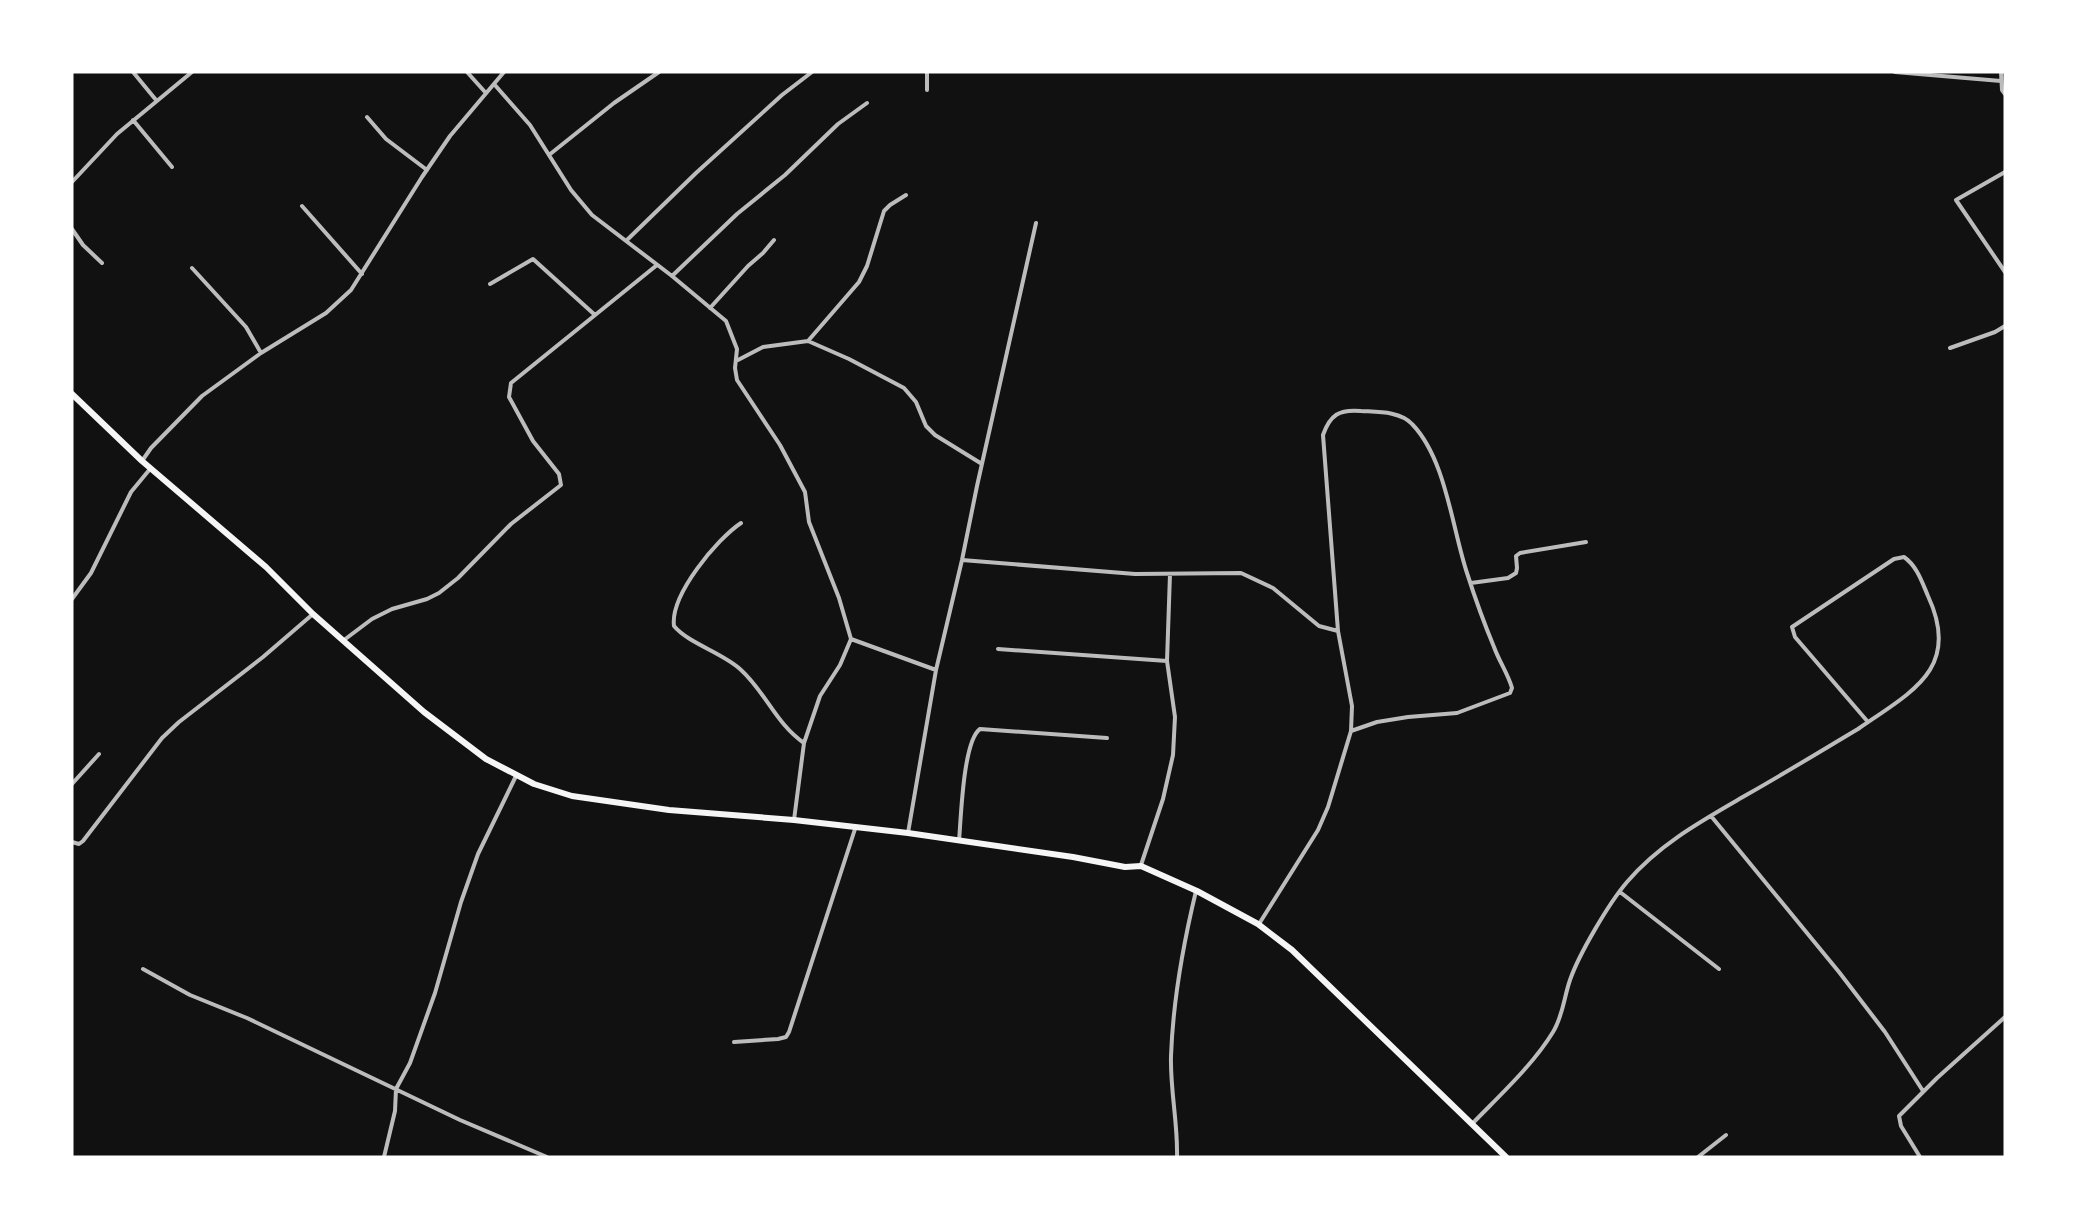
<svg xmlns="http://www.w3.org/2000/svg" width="2077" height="1229" font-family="Manrope,sans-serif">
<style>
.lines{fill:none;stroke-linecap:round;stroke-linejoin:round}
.minor{stroke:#bcbcbc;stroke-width:4}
.secondary{stroke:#f5f5f5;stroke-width:6}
</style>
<rect width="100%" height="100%" fill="#111"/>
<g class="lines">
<!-- minor -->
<path class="minor" d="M133 72 156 100
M467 72 485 92
M927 72V90
M1895 72 2001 81
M2001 72 2002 90 2005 94
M494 84 530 125 571 190 592 215 672 276 726 321 737 349 735 368 737 380 780 445 805 492 809 522 839 598 851 639 840 665 820 696 804 743 794 820
M367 117 386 139 427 170
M133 120 172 167
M549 155 614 103 659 72
M2005 172 1956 200 2005 272
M72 182 117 134 192 72
M302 206 362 274
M72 229 83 245 102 263
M627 240 696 173 782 95 812 72
M192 268 246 327 261 353
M672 276 737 214 785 175 838 124 867 103
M490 284 533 259 595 315
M710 308 748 266 763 253 774 240
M808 341 849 359 904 388 916 402 926 426 935 435 982 464
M1950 348 1995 332 2005 326
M738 360 763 347 808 341 859 282 867 266 884 211 890 205 906 195
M142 461 151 448 202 396 261 353 326 313 351 290 422 177 450 136 504 72
M741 523C717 539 670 595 674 626 688 643 723 653 740 669 765 691 776 724 804 743
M962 560 1135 574 1241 573 1273 588 1319 626 1338 631
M1471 583 1508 578 1516 573 1517 568 1516 556 1520 553 1586 542
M72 599 91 573 131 492 150 469
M851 639 936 670
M344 640 372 619 392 609 427 599 439 593 458 578 511 524 561 485 559 474 533 441 509 397 511 383 657 265
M998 649 1167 661
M72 784 99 754
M1711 816 1839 972 1885 1032 1923 1091
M908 833 936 670 962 560 977 486 1036 223
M959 841C961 819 963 741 980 729L1107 738
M72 842 79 844 83 841 162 738 179 722 263 657 313 614
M1141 865 1163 799 1173 755 1175 717 1167 661 1170 574
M1620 892 1719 969
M1259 924 1318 830 1328 807 1351 731 1352 706 1338 631 1323 435C1330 415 1339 409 1361 411 1377 412 1400 411 1412 424 1446 459 1452 528 1467 573 1475 598 1484 623 1494 647 1499 661 1508 674 1512 688L1510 693 1457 713 1408 717 1377 722 1351 731
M143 969 190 995 247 1018 460 1120 547 1157
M734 1042 778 1039 786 1037 789 1032 855 829
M1472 1124C1499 1096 1533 1065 1553 1032 1563 1016 1564 997 1570 980 1579 954 1609 903 1627 882 1660 843 1705 819 1748 794 1785 773 1821 751 1858 729 1911 692 1962 669 1928 596 1922 582 1917 566 1904 557L1894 559 1792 627 1795 637 1868 722
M384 1157 395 1111 396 1089 410 1063 435 993 461 902 478 854 516 776
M1177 1157C1178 1123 1170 1090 1171 1056 1173 1001 1183 945 1196 891
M1698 1157 1726 1135
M1920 1157 1901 1126 1899 1116 1937 1078 2005 1017"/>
<!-- secondary -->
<path class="secondary" d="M72 394 142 461 266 567 313 614 424 712 486 759 534 784 572 796 669 810 794 820 908 833 1073 857 1125 867 1141 866 1197 891 1258 924 1292 950 1506 1157"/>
</g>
<!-- border -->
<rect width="2077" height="1229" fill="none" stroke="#ffffff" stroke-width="147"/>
</svg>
